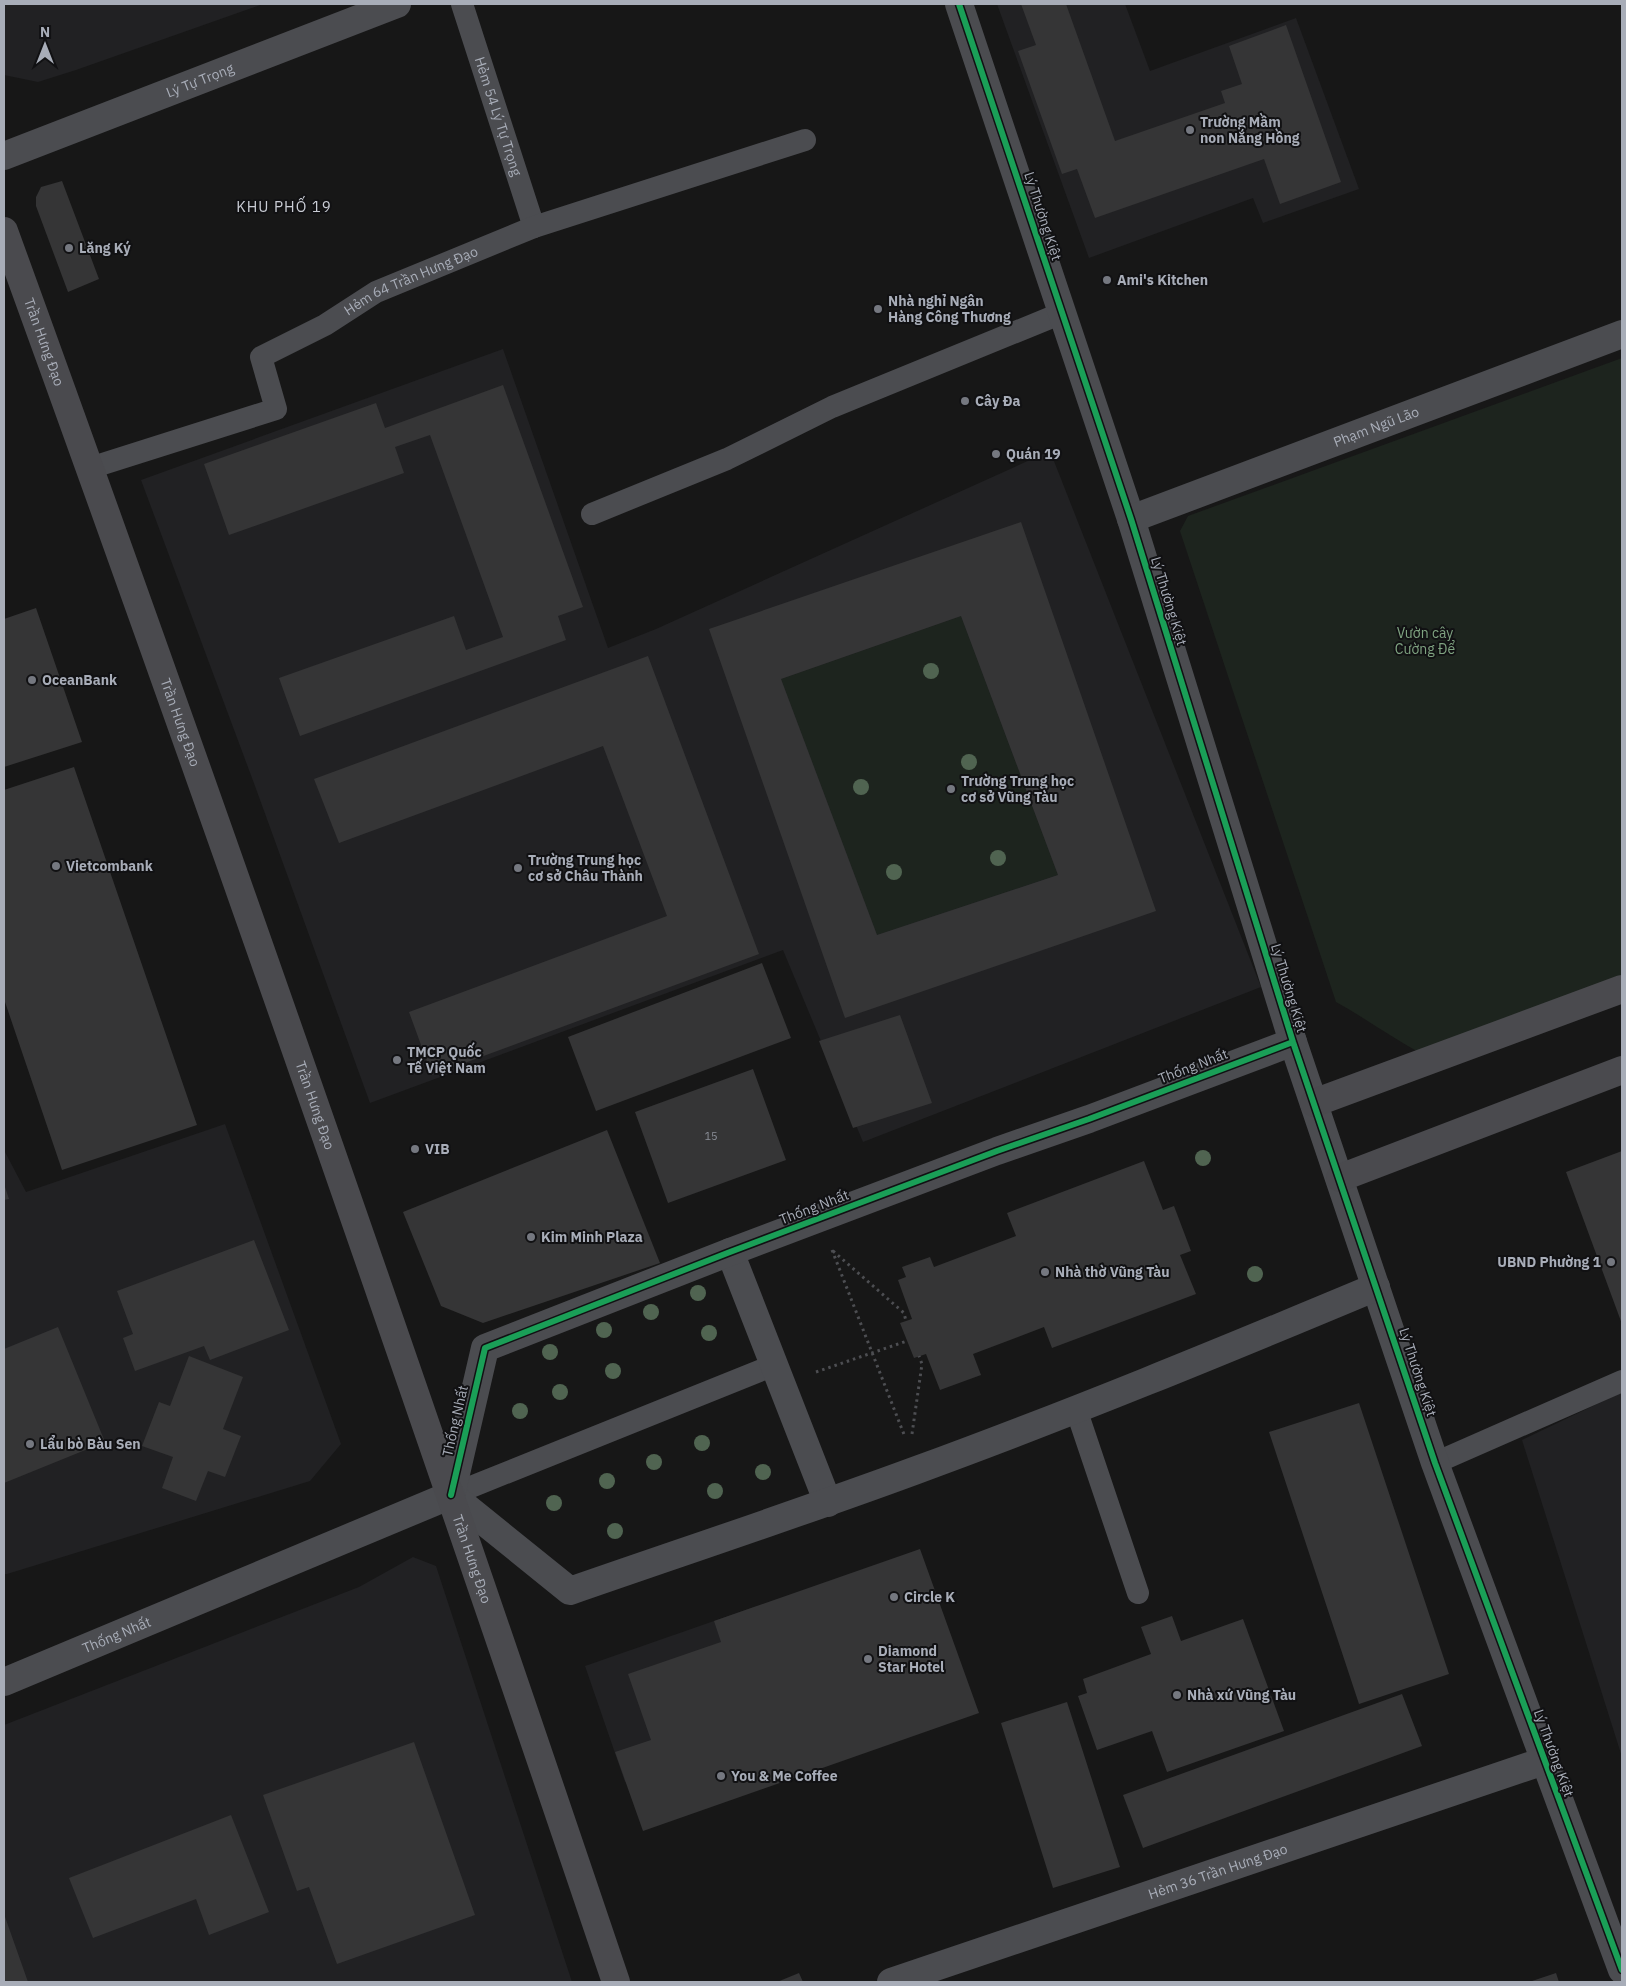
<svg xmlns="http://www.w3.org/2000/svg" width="1626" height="1986" font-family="'IBM Plex Sans',sans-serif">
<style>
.built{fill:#212123}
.green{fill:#1d241e}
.building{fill:#353536;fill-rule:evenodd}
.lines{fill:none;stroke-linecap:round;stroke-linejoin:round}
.path{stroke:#4d4e52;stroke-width:3;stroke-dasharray:2.5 4;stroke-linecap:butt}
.lane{stroke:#4b4c50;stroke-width:22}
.street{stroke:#4b4c50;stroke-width:28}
.secondary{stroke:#4a4a4e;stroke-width:28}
.cycleway-casing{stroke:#111113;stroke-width:9}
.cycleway{stroke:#1a9f57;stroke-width:6}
.tree{fill:#506451}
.poi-dot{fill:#757880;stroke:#111113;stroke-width:2}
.labels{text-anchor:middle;stroke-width:4;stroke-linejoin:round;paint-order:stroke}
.number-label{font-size:11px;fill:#8b8f98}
.street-label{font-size:14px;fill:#a8adb8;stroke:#111113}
.poi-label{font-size:14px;font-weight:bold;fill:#a8adb8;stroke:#111113;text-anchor:start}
.park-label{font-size:14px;fill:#7fa381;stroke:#111113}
.neighbourhood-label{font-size:15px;letter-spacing:1px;fill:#c9ccd4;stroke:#111113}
</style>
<rect width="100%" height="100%" fill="#171717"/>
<!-- built -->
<path class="built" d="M4 4H263L76 70 38 82 4 75Z
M997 4H1125L1150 71 1296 18 1359 189 1263 223 1253 198 1089 258Z
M503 349 608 648 656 629 1050 451 1261 987 863 1142 783 950 370 1103 255 786 141 480Z
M225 1124 341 1444 310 1481 7 1574H4V1150L26 1192Z
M1622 1392V1757L1522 1440Z
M413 1557 436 1566 572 1982H4V1725L359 1587Z
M757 1606 798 1721 625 1782 585 1666Z"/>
<!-- green -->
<path class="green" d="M1622 358V981L1420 1053C1391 1037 1365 1018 1336 1002L1180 531 1188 516Z
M961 616 1058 875 877 935 781 679Z"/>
<!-- building -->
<path class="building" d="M1021 4H1066L1115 141 1225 103 1221 91 1242 84 1229 46 1286 25 1341 182 1280 204 1264 159 1095 218 1077 169 1062 174 1018 51 1036 45Z
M62 181 99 279 68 292 36 206V197L41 187Z
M503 385 583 607 558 616 566 640 300 736 279 678 454 616 466 650 503 637 430 435 395 447 404 473 229 535 204 464 376 403 385 428Z
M1021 522 1156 911 845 1018 709 629ZM961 616 1058 875 877 935 781 679Z
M36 608 82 742 4 767V619Z
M648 656 759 954 432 1075 409 1012 667 916 603 746 339 843 314 779Z
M74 767 197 1125 62 1170 4 999V790Z
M762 963 791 1038 596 1111 568 1037Z
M900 1015 932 1103 853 1128 819 1041Z
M753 1069 786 1160 668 1203 635 1112Z
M607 1130 660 1263 483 1323 441 1306 403 1212Z
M1622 1151V1324L1566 1172Z
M1144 1161 1163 1210 1174 1206 1191 1251 1180 1255 1196 1294 1052 1348 1044 1327 973 1354 981 1375 940 1390 926 1354 914 1358 900 1323 912 1319 898 1280 906 1277 902 1267 930 1257 934 1267 1016 1236 1007 1213Z
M4 1184 9 1199 4 1200Z
M254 1240 289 1330 210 1360 204 1346 135 1371 123 1338 133 1334 117 1291Z
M58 1327 105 1442 4 1483V1349Z
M189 1356 243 1377 223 1429 241 1436 225 1477 208 1471 196 1501 162 1488 173 1457 142 1446 159 1402 170 1406Z
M1359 1403 1449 1674 1359 1704 1269 1432Z
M920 1549 979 1713 643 1831 615 1752 651 1740 628 1674 721 1642 714 1621Z
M1172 1616 1181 1641 1243 1619 1284 1731 1167 1772 1152 1731 1097 1750 1078 1696 1087 1693 1083 1679 1151 1654 1141 1627Z
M1402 1694 1422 1746 1143 1848 1123 1795Z
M1067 1702 1120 1867 1053 1888 1001 1723Z
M414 1742 475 1915 337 1964 309 1887 297 1891 263 1795Z
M231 1815 269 1912 209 1935 196 1899 93 1938 69 1878Z
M4 1914 28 1982H4Z
M799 1973 803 1982H777Z
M1556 1973 1559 1982H1529Z"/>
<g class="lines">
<!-- path -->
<path class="path" d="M832 1250 905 1437
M833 1251 904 1313 906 1321
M816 1372 907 1341
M912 1434 922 1364 919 1356"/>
<!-- lane -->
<g class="lane">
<path id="s1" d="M462 4 534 227"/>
<path id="s2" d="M90 468 276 409 261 357 325 325 376 292 534 227 805 140"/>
<path d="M592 514 727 459 832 407 1062 313"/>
<path d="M1076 1409 1138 1593"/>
<path d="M1435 1463 1622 1381"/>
<path d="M451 1495 774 1365"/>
</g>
<!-- street -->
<g class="street">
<path d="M959 4 1131 519 1293 1042 1435 1463 1622 1970"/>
<path id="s3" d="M4 156 397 4"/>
<path id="s4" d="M1131 519 1622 334"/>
<path d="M730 1252 828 1503"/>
<path d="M451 1495 570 1591C685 1551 800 1513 914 1471 1070 1414 1223 1351 1376 1287"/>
<path d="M451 1495 485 1348 730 1252 997 1151 1089 1119 1293 1042"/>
<path id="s5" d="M4 1682 451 1495"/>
<path id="s6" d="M891 1982 1544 1761"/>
</g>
<!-- secondary -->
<g class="secondary">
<path id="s7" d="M4 231C215 812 418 1396 616 1982"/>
<path d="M1314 1103 1622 989"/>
<path d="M1340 1178 1622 1070"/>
</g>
<!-- cycleway casing -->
<g class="cycleway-casing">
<path id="cycleway" d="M959 4 1131 519 1293 1042 1435 1463 1622 1970
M451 1495 485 1348 730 1252 997 1151 1089 1119 1293 1042"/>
</g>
<!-- cycleway -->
<use href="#cycleway" class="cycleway"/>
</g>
<!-- trees -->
<g class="tree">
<circle cx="931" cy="671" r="8"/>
<circle cx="969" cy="762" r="8"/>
<circle cx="861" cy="787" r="8"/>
<circle cx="998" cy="858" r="8"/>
<circle cx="894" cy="872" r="8"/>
<circle cx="1203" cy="1158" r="8"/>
<circle cx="1255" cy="1274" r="8"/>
<circle cx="698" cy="1293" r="8"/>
<circle cx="651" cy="1312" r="8"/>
<circle cx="604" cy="1330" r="8"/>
<circle cx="709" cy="1333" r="8"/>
<circle cx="550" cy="1352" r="8"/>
<circle cx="613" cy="1371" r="8"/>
<circle cx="560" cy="1392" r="8"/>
<circle cx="520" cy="1411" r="8"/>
<circle cx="702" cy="1443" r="8"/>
<circle cx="654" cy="1462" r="8"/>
<circle cx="763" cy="1472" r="8"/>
<circle cx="607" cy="1481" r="8"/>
<circle cx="715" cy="1491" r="8"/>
<circle cx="554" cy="1503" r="8"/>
<circle cx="615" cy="1531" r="8"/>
</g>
<!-- markers -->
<g class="poi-dot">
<circle cx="1190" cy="130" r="5"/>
<circle cx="69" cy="248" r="5"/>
<circle cx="1107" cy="280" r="5"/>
<circle cx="878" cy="309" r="5"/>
<circle cx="965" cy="401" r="5"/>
<circle cx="996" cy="454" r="5"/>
<circle cx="32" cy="680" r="5"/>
<circle cx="951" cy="789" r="5"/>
<circle cx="56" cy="866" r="5"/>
<circle cx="518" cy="868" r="5"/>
<circle cx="397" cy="1060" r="5"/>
<circle cx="415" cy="1149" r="5"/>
<circle cx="531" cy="1237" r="5"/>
<circle cx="1611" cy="1262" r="5"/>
<circle cx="1045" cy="1272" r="5"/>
<circle cx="30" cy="1444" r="5"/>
<circle cx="894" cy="1597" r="5"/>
<circle cx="868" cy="1659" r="5"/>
<circle cx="1177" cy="1695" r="5"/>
<circle cx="721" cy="1776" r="5"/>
</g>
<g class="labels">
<!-- number labels -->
<g class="number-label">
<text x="711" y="1140">15</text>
</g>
<!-- street labels -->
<g class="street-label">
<text dy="5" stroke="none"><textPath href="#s3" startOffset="210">Lý Tự Trọng</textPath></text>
<text dy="5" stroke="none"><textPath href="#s1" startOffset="118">Hẻm 54 Lý Tự Trọng</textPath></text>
<text transform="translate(1043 216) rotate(72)" y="5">Lý Thường Kiệt</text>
<text dy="5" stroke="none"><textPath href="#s2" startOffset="418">Hẻm 64 Trần Hưng Đạo</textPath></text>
<text dy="5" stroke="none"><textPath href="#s7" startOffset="118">Trần Hưng Đạo</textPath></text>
<text dy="5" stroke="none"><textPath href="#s4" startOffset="262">Phạm Ngũ Lão</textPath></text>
<text transform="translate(1169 601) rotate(73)" y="5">Lý Thường Kiệt</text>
<text dy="5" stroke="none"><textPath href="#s7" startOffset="522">Trần Hưng Đạo</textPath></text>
<text transform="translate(1289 988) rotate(73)" y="5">Lý Thường Kiệt</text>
<text transform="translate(1193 1066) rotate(-21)" y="5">Thống Nhất</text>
<text dy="5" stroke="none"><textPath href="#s7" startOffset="928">Trần Hưng Đạo</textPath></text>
<text transform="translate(814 1207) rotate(-21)" y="5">Thống Nhất</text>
<text transform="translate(1418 1372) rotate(72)" y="5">Lý Thường Kiệt</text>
<text transform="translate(455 1421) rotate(-77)" y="5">Thống Nhất</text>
<text dy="5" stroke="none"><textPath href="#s7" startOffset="1408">Trần Hưng Đạo</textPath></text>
<text dy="5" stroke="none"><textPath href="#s5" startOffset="122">Thống Nhất</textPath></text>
<text transform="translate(1554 1753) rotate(70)" y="5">Lý Thường Kiệt</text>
<text dy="5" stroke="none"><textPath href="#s6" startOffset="345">Hẻm 36 Trần Hưng Đạo</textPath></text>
</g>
<!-- poi labels -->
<g class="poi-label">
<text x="1200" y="127">Trường Mầm<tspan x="1200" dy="16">non Nắng Hồng</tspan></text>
<text x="79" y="253">Lăng Ký</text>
<text x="1117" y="285">Ami's Kitchen</text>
<text x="888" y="306">Nhà nghỉ Ngân<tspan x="888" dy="16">Hàng Công Thương</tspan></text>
<text x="975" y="406">Cây Đa</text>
<text x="1006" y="459">Quán 19</text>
<text x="42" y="685">OceanBank</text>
<text x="961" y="786">Trường Trung học<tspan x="961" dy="16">cơ sở Vũng Tàu</tspan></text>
<text x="528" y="865">Trường Trung học<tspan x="528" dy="16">cơ sở Châu Thành</tspan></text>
<text x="66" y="871">Vietcombank</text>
<text x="407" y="1057">TMCP Quốc<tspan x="407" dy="16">Tế Việt Nam</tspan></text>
<text x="425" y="1154">VIB</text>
<text x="541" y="1242">Kim Minh Plaza</text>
<text x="1601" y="1267" text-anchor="end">UBND Phường 1</text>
<text x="1055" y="1277">Nhà thờ Vũng Tàu</text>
<text x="40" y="1449">Lẩu bò Bàu Sen</text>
<text x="904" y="1602">Circle K</text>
<text x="878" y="1656">Diamond<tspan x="878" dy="16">Star Hotel</tspan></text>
<text x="1187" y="1700">Nhà xứ Vũng Tàu</text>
<text x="731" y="1781">You &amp; Me Coffee</text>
</g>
<!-- park labels -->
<g class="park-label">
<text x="1425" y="638">Vườn cây<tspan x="1425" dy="16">Cường Để</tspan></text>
</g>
<!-- neighbourhood labels -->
<g class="neighbourhood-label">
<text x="284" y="212">KHU PHỐ 19</text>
</g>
</g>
<!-- border -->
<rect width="1626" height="1986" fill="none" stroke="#a8adb8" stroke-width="10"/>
<!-- north arrow -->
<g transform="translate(45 45)" stroke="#111113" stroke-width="4" paint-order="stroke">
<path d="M0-4L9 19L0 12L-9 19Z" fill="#a8adb8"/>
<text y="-8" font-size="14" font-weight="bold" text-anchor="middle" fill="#a8adb8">N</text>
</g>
</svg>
